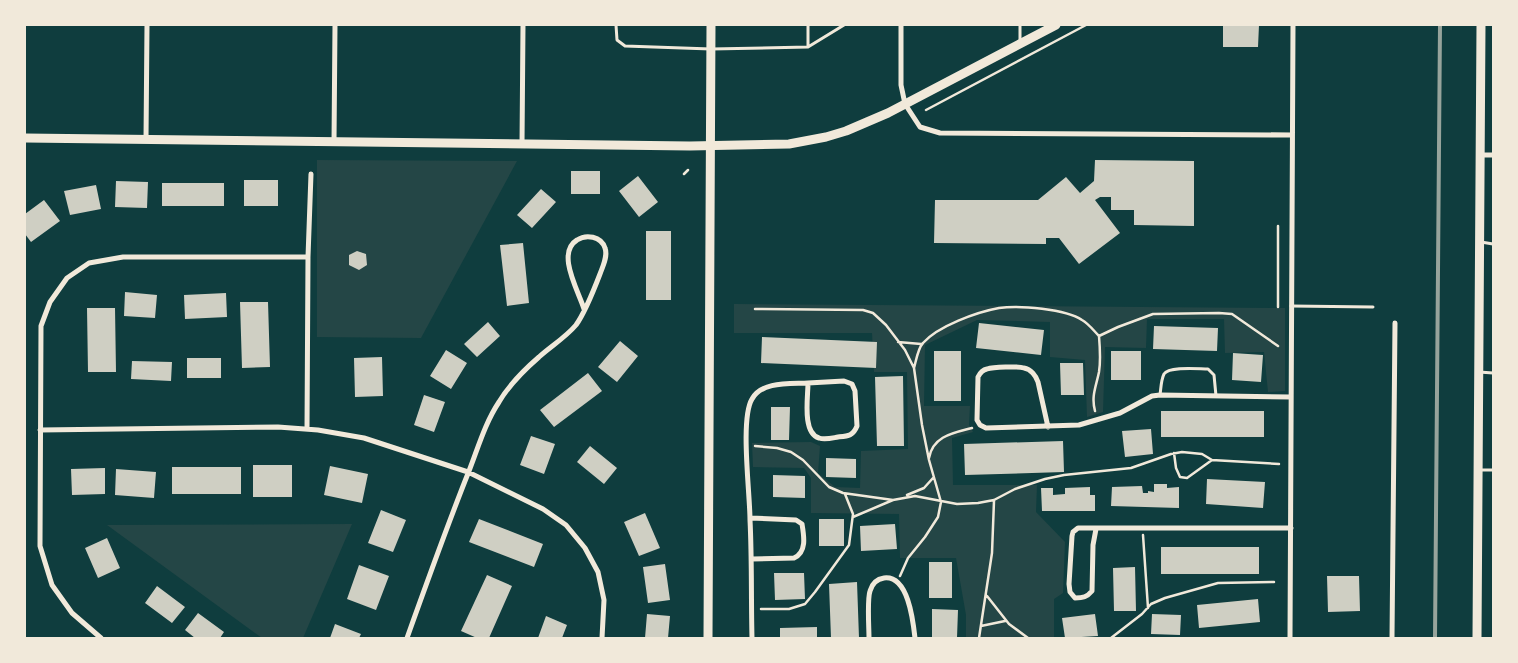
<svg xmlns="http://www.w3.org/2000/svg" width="1518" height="663" font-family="Manrope,sans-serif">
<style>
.green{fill:#244646}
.building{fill:#cfcfc3}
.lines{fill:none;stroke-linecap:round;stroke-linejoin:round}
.path{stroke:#f1e9da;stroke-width:2.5}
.service{stroke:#f1e9da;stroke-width:3}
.minor{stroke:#f1e9da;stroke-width:5}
.tertiary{stroke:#f1e9da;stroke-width:9}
.secondary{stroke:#f1e9da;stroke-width:9}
.rail{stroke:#97a49c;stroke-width:4}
</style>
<rect width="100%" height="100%" fill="#0f3d3e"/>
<!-- green -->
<path class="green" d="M317 160 517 161 421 338 317 337Z
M734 304 1285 308V391L1268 392 1264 352 1225 353 1224 319H1147L1146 348 1105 347 1103 412 1087 417 1085 360 1050 357V322L977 320 925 345 924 406H970L969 425 973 432 952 438 953 485H1037L1036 512 1065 542 1063 593 1054 599V638H966V615L956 558H900L899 514 811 513V478L804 468 753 467 752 443 811 442 820 446 818 473 835 487 860 488 861 451 908 449 907 372H874L872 333H734Z
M352 524 303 638H262L107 525Z"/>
<!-- building -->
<path class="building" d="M1223 25H1259L1258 47H1223Z
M1095 160 1194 161V226L1134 225V210H1111V197H1100L1095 200 1120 233 1079 264 1059 238H1046V244L934 243 935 200H1038L1066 177 1080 193 1094 181Z
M571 171H600V194H571Z
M638 176 658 202 639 217 619 191Z
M244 180H278V206H244Z
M116 181 148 182 147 208 115 207Z
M162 183H224V206H162Z
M96 185 101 209 70 215 64 191Z
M541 189 556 202 532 228 517 215Z
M44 200 60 221 31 242 25 234V214Z
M646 231H671V300H646Z
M523 243 529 303 507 306 500 245Z
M357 251 366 254 367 265 359 270 349 265V255Z
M125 292 157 295 155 318 124 316Z
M226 293 227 317 185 319 184 295Z
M240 302H268L270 367 242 368Z
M87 308H115L116 372H88Z
M488 322 500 336 477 357 464 344Z
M979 323 1044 330 1041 355 976 348Z
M1154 326 1218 328 1217 351 1153 349Z
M762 337 877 342 876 368 761 363Z
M620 341 638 356 617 382 598 367Z
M446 350 467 363 451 389 430 376Z
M934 351H961V401H934Z
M1111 351H1141V380H1111Z
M1233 353 1263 355 1261 382 1232 380Z
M382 357 383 396 355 397 354 358Z
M187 358H221V378H187Z
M132 361 172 362 171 381 131 379Z
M1060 363H1083L1084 395H1061Z
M588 373 602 391 554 427 540 410Z
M903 376 904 446H877L875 377Z
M424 395 445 402 434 432 414 425Z
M771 407H790L789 440H771Z
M1161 411H1264V437H1161Z
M1151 429 1153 454 1125 457 1122 431Z
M531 436 555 444 544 474 520 465Z
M1063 441 1064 472 965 475 964 444Z
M590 446 617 468 604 484 577 462Z
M826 458 856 459V478L826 477Z
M253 465H292V497H253Z
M330 466 368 474 362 503 324 495Z
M172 467H241V494H172Z
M105 468V494L72 495 71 469Z
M116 469 156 472 154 498 115 495Z
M773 475 805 476V498L773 497Z
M1207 479 1265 482 1263 508 1206 504Z
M1154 484H1167V488L1179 487V508L1111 506 1112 487 1142 486 1143 493H1148V491L1154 492Z
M1090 487V495H1095V511H1042L1041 488H1053V495L1065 494V488Z
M381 510 406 520 393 552 368 543Z
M645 513 660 548 639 556 624 522Z
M479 519 543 544 534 567 469 542Z
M819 519H844V546H819Z
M895 524 897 549 861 551 860 526Z
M107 538 120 568 98 578 85 548Z
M1161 547H1259V574H1161Z
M929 562H952V598H929Z
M665 564 670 600 648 603 643 567Z
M359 565 389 576 376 610 347 599Z
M1135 567 1136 611H1114L1113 568Z
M774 573H804L805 599 775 600Z
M487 575 512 586 489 638H477L461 631Z
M1327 576H1359L1360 611 1328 612Z
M857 582 859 638H831L829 584Z
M157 586 185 607 172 623 145 603Z
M1258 599 1260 622 1199 628 1197 605Z
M932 609 958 610 957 638H932Z
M198 613 224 632 220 638H195L185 630Z
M647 614 670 616 668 638H645Z
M1095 614 1098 636 1065 638 1062 618Z
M1152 614 1181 615 1180 635 1151 634Z
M546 616 567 625 562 638H538Z
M335 624 361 634 359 638H330Z
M817 627V638H780V628Z"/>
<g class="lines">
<!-- path -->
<path class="path" d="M926 110 1086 25
M684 174 688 170
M1278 307V226
M755 309 863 310 873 313 886 325 905 350 914 368 922 425 929 460 941 502 938 517 925 537 908 558 900 576
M1099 336 1118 327 1153 314 1219 313 1232 314 1278 346
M898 342 921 344
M914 368C916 361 918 348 923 343 938 326 977 312 999 308 1019 305 1066 309 1082 320 1089 324 1094 331 1099 336 1100 348 1101 360 1099 372 1096 387 1091 396 1095 411
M755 446 777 448 791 452 803 460 829 487 843 493 893 500 915 496 957 504 978 503 994 500 1015 489 1045 479 1064 475 1131 468 1171 454 1182 452 1202 454 1212 460 1279 464
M1174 453 1176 468 1180 477 1187 478 1212 460
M929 458C933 436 953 433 972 428
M907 495 924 488 933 478
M853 517 893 500
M1143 535 1148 608
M987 596 1009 624 1028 638
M761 609H789L805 604 815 592 849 545 853 514 845 494
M981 626 1005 621
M979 638 992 553 994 501
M1111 638 1142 614 1151 604 1165 598 1218 583 1274 582"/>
<!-- service -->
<path class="service" d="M616 25 617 40 625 46 711 49 808 47 844 25
M1020 25V42
M808 46V25
M1481 242 1493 244
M1291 306 1373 307
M1479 372 1493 373
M1160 395C1161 388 1161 380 1164 374 1169 366 1198 369 1208 369L1214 375 1216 396
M1479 470H1493"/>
<!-- minor -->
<path class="minor" d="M901 25V85L905 104 920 127 940 133 1292 135
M146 139 147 25
M334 142 335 25
M522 144 523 25
M1481 155H1493
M1048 427 1038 382C1036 376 1031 369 1024 368 1018 366 993 367 987 369 982 370 980 373 978 377L977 420 980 425 986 428 1079 425 1120 413 1152 396 1160 395 1291 397
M307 429 308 257 311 174
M40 430 278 427 318 430 364 438 468 472 543 509 566 525 585 548 598 572 604 600 602 638
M750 518 796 520 802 524C804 536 807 552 794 558L752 559
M1096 529 1093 545 1092 591C1087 597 1083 598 1075 598L1070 592 1069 584 1072 536 1073 532 1078 528H1291
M101 638 72 613 52 585 40 546 41 326 50 302 67 278 89 263 123 257H308
M407 638C427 582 447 526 469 471 478 448 485 423 499 402 509 385 524 370 539 357 551 346 565 338 576 325 584 314 595 287 600 274 603 266 608 256 605 248 601 236 586 234 577 240 556 253 578 290 584 309
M752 638C751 599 752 559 750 520 750 493 740 419 752 399 762 381 790 384 808 383 808 397 802 433 819 438 825 440 832 438 838 437 848 436 853 436 857 426L855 391 852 384 844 381 808 383
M869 638C869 627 867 600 870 591 872 584 877 579 884 578 908 575 913 620 915 638
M1290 638 1293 25
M1392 638 1395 323"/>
<!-- tertiary -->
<path class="tertiary" d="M25 138 690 146 789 144 826 137 846 131 888 113 1056 25
M1477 638 1481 25"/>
<!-- secondary -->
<path class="secondary" d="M708 638 711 25"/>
<!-- rail -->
<path class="rail" d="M1435 638 1440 25"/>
</g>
<!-- border -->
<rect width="1518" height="663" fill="none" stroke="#f1e9da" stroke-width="52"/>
</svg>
